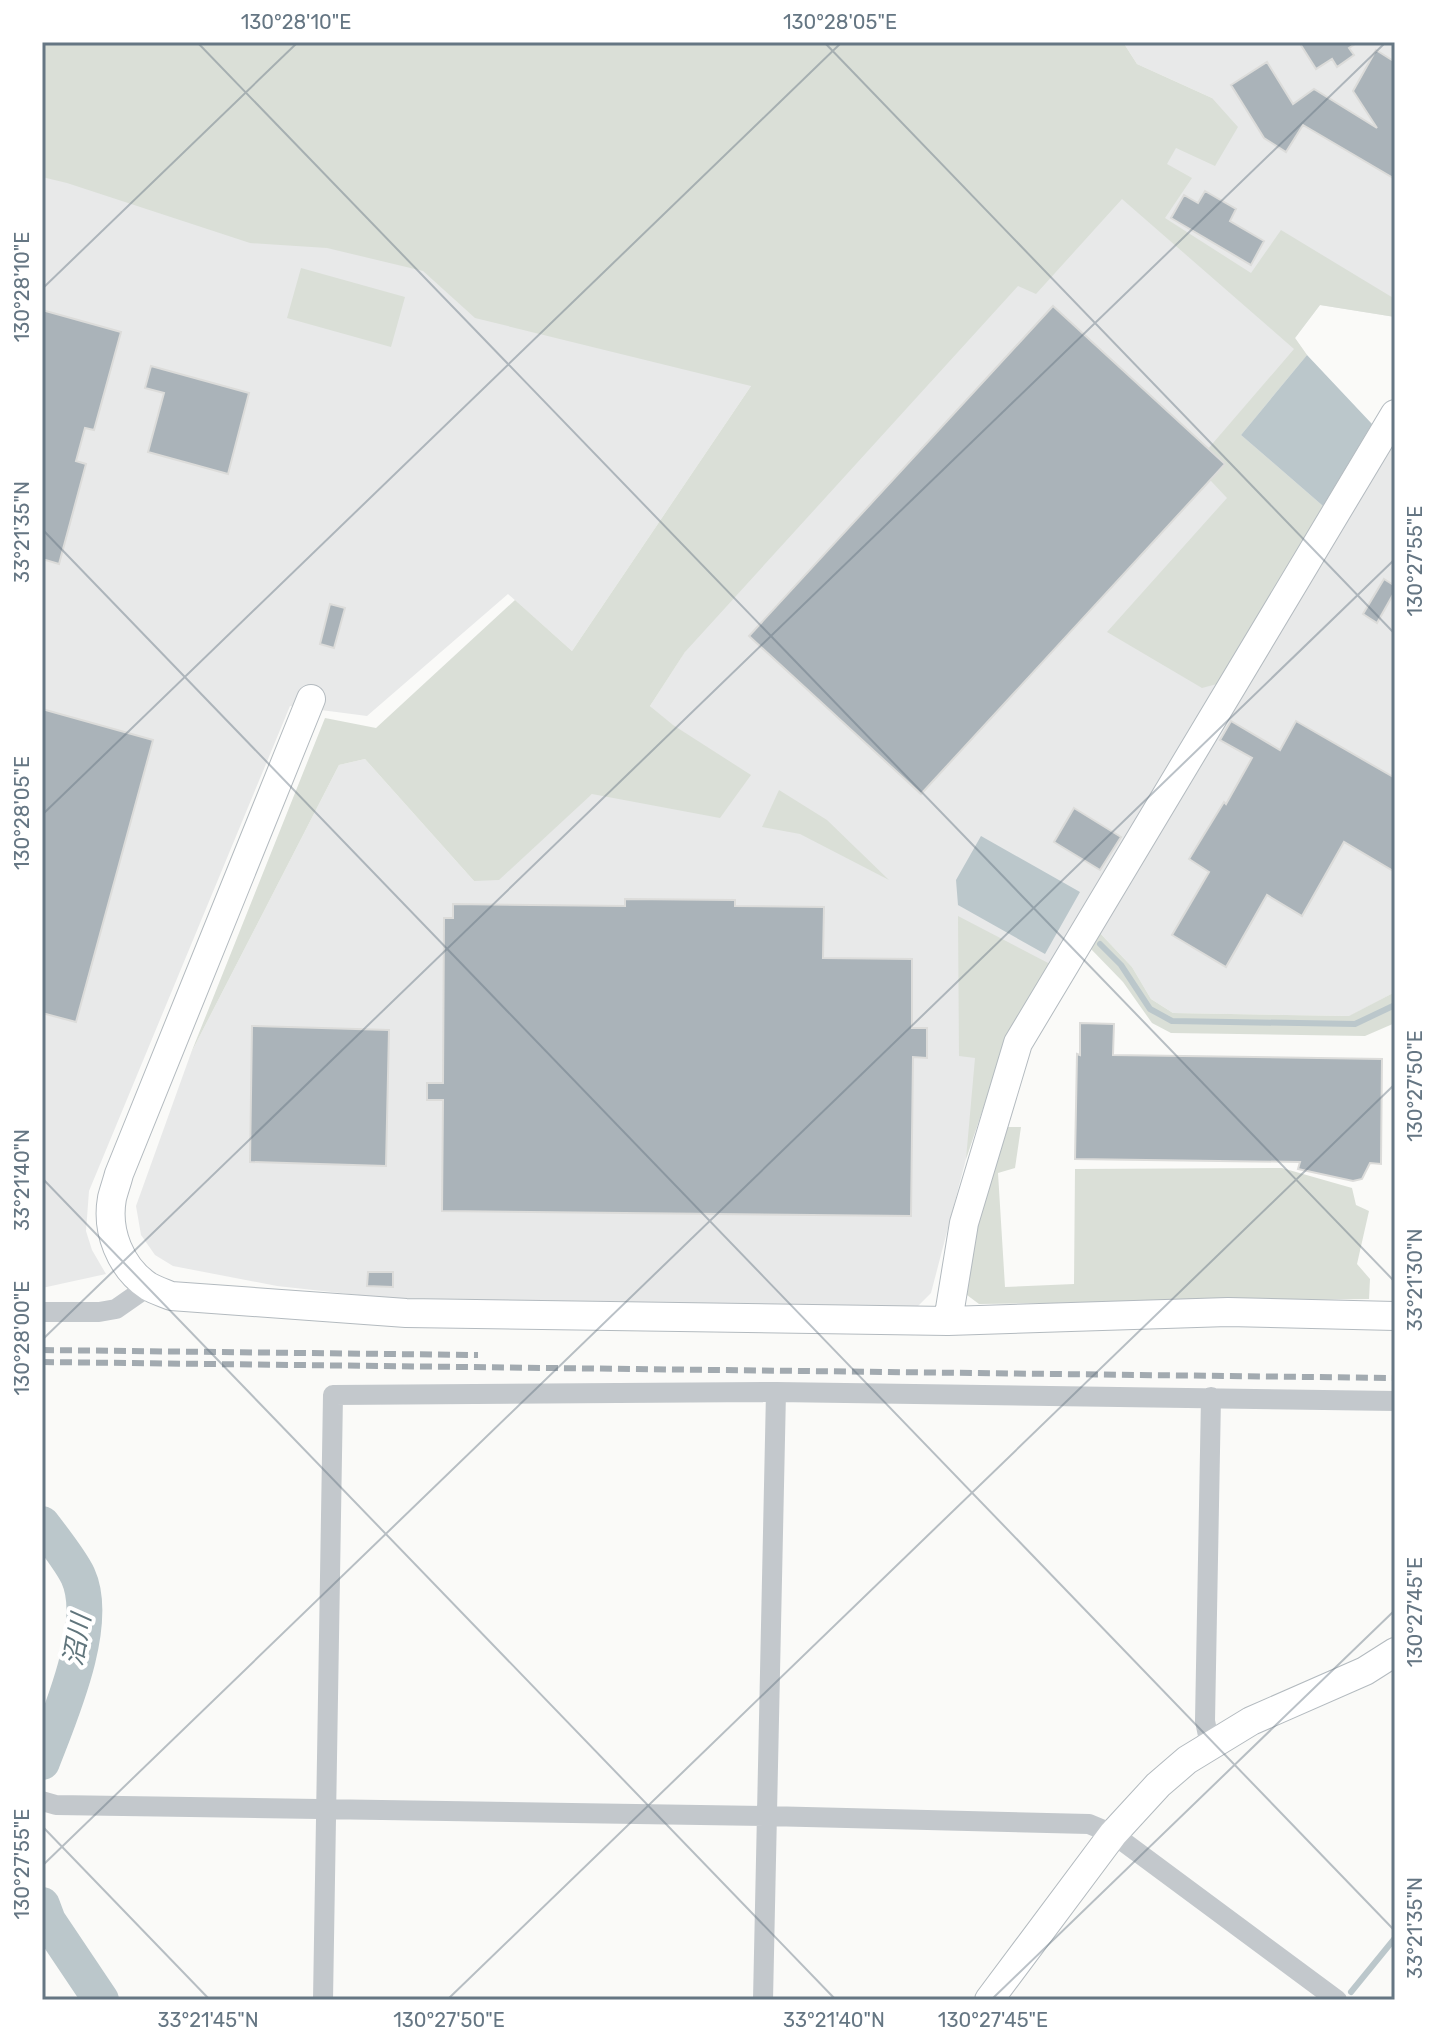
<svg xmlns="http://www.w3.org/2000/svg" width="1437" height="2042" font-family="Rubik,'Noto Sans JP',sans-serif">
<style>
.built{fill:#e8e9e9}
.green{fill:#dadfd7}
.water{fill:#bbc7cb}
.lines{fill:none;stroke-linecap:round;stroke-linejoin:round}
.stream{stroke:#bbc7cb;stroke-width:6}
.river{stroke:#bbc7cb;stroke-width:36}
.building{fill:#aab3b9;stroke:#dcdcda;stroke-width:2}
.secondary-casing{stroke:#b3babf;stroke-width:30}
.street{stroke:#c3c8cc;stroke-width:20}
.secondary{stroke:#fff;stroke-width:28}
.rail{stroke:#a2aab0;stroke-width:6;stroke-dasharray:12 6;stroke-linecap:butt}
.ticks{fill:none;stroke:#657683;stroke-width:2;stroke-opacity:0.45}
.labels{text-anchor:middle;stroke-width:8;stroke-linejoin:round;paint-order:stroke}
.water-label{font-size:26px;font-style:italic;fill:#60757c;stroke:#fff}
.neatline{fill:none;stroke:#657683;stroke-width:3}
.ticks-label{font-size:20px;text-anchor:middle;fill:#657683}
</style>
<rect width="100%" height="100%" fill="#fafaf8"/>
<!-- built -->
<path class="built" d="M1123 42H1395V317L1320 305 1295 338 1307 355 1241 435 1323 506 1009 1031 966 1159 931 1293 917 1307 440 1304 277 1286 173 1266 155 1255 141 1235 136 1206 191 1053 339 765 365 759 474 881 592 794 672 725 650 706 853 391 1153 137 1215 165 1212 98 1137 64Z
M42 162 763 359 751 386 572 651 508 594 367 716 290 706 89 1191 86 1231 92 1250 106 1274 42 1288Z
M1395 435V992L1350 1016 1173 1013 1151 999 1132 967 1098 931Z"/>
<!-- green -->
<path class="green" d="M42 42H1123L1137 64 1212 98 1238 127 1215 166 1176 148 1167 164 1192 178 1165 218 1251 273 1281 230 1395 299V317L1320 305 1295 338 1307 355 1241 435 1323 506 1217 684 1202 688 1107 632 1227 498 1195 464 1294 349 1122 199 1036 294 1018 286 685 652 650 706 673 725 751 775 720 818 592 794 499 880 474 881 365 759 339 765 191 1053 325 718 376 728 515 600 572 651 751 386 475 318 423 271 327 248 250 243 67 183 42 177Z
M301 268 405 297 391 347 287 318Z
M779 790 827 820 889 880 800 834 762 827Z
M958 916 1050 964 1009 1031 966 1159 975 1058 959 1056Z
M1098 931 1132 967 1151 999 1173 1013 1349 1016 1395 992V1023L1365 1036 1171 1033 1152 1023 1123 982 1090 948Z
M1005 1127H1021L1015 1168 998 1173 1005 1287 1074 1284 1075 1169 1282 1168 1352 1188 1356 1205 1369 1211 1357 1264 1370 1279 1369 1299 979 1304 967 1295 961 1273Z"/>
<!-- water -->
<path class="water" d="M1307 355 1372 424 1323 506 1241 435Z
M981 836 1080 892 1045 954 958 905 956 880Z"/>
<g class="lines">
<!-- stream -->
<path class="stream" d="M1100 944 1121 965 1150 1009 1172 1021 1355 1024 1395 1005
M1351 1992 1395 1938"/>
<!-- river -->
<path class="river" d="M42 1524C52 1537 71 1561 78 1576 100 1624 60 1715 42 1762
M42 1905 48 1921 101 2000"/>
</g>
<!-- building -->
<path class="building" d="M1299 42H1358L1349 48 1354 55 1337 67 1332 59 1316 69Z
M1376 50 1395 62V179L1303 125 1286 152 1264 138 1231 85 1267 62 1293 104 1314 89 1377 128 1353 91Z
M1205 191 1236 209 1230 221 1264 241 1251 265 1171 218 1184 195 1198 203Z
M1053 306 1225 464 921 794 749 636Z
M42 310 121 332 94 430 85 428 76 461 86 464 59 564 42 559Z
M151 366 249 393 228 474 148 452 164 393 145 388Z
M1384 579 1395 586V591L1377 623 1363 614Z
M330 604 345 608 334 648 320 644Z
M42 709 153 740 76 1022 42 1013Z
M1231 721 1280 750 1296 721 1395 778V872L1344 842 1302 916 1267 895 1226 967 1172 935 1209 872 1189 859 1224 802 1226 804 1252 758 1220 740Z
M1074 808 1121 837 1100 870 1054 842Z
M625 899 735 900V906L824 907 823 958 912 959V1028H927V1058L913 1057 911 1216 442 1211 443 1100H427V1083H443L444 918H453V904L625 906Z
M1080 1023 1114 1024 1113 1055 1382 1059 1381 1164 1370 1163 1362 1179 1353 1181 1298 1169 1300 1162 1075 1159 1077 1054 1080 1055Z
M252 1026 389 1030 386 1166 250 1162Z
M368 1272H393V1287L367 1286Z"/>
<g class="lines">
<!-- secondary casing -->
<g class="secondary-casing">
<path id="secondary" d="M311 699 119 1174C117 1182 114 1190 112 1198 106 1231 120 1267 148 1286 155 1290 164 1293 171 1296L406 1313 948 1321 1228 1312 1395 1316
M948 1321 964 1223 1018 1043 1395 414
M989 2000 1113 1834 1158 1785 1187 1760 1251 1721 1365 1671 1395 1652"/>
</g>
<!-- street -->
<path class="street" d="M42 1312H99L116 1309 149 1286
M1210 1745 1205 1721 1211 1397
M42 1801 56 1805 766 1816 1089 1824 1113 1834 1337 2000
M323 2000 333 1395 776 1392 1395 1401
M763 2000 776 1392"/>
<!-- secondary -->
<use href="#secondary" class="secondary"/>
<!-- rail -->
<path class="rail" d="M42 1350 478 1355
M42 1362 1395 1378"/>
</g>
<!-- ticks -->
<path class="ticks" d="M197 42 1395 1282M824 42 1395 634M42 289 298 42M42 529 1395 1931M42 815 842 42M42 1178 836 2000M42 1340 1386 42M42 1826 210 2000M42 1866 1395 559M447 2000 1395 1084M991 2000 1395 1610"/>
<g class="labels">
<!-- water labels -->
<g class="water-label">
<text transform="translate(77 1640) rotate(-80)" y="9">沼川</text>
</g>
</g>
<!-- border -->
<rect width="1437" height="2042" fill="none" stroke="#ffffff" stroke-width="88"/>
<rect x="44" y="44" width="1349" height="1954" class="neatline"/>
<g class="ticks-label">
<text x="296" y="29">130°28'10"E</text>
<text x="840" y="29">130°28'05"E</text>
<text transform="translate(22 287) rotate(-90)" y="7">130°28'10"E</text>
<text transform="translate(22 532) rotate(-90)" y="7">33°21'35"N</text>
<text transform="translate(1415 561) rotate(-90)" y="7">130°27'55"E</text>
<text transform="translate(22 813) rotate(-90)" y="7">130°28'05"E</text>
<text transform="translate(1415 1086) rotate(-90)" y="7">130°27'50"E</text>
<text transform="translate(22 1180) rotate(-90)" y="7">33°21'40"N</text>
<text transform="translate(1415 1280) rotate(-90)" y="7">33°21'30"N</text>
<text transform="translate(22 1338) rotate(-90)" y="7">130°28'00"E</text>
<text transform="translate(1415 1612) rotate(-90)" y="7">130°27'45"E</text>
<text transform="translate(22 1864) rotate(-90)" y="7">130°27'55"E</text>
<text transform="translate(1415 1928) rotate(-90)" y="7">33°21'35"N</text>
<text x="208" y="2027">33°21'45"N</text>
<text x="449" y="2027">130°27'50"E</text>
<text x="834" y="2027">33°21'40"N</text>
<text x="993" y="2027">130°27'45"E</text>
</g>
</svg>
